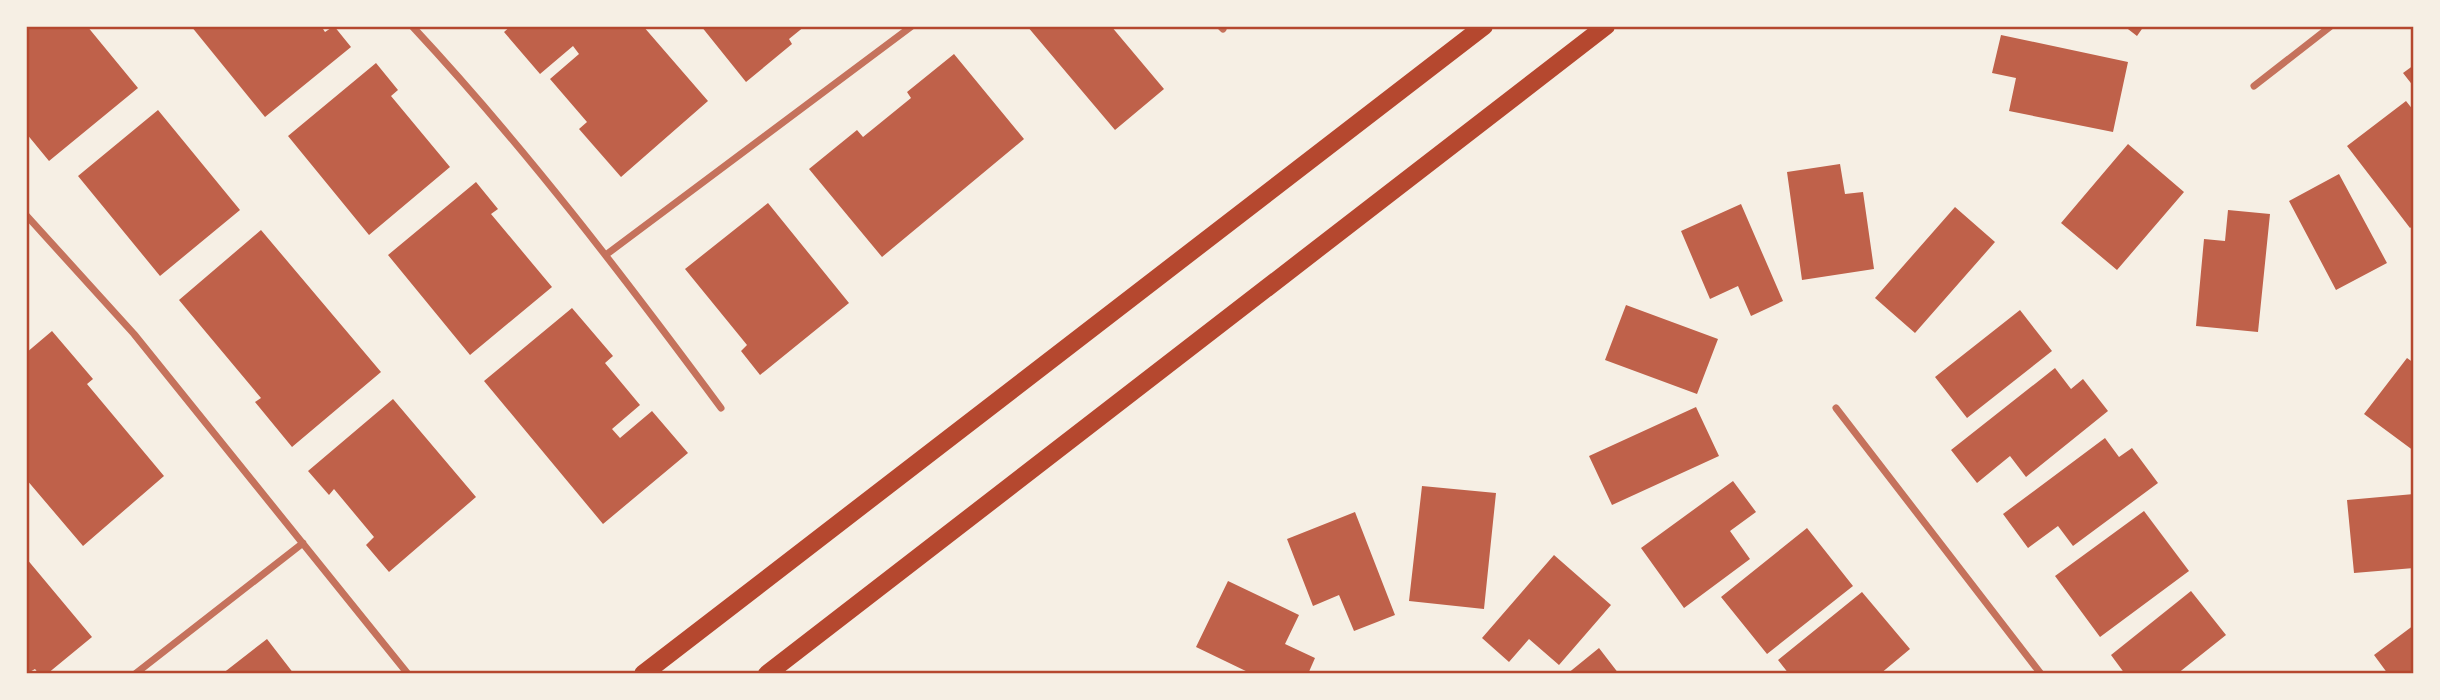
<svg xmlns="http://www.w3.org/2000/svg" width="2440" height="700" font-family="Arial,sans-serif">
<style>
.building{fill:#bf614a}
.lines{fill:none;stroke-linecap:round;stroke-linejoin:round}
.minor{stroke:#c5725c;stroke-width:7}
.primary{stroke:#b5482f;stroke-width:18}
.neatline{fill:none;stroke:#b5482f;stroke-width:2.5}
</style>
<rect width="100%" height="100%" fill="#f6efe4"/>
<!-- building -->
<path class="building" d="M26 26H87L138 88 49 161 26 133Z
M191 26H321L325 32 334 26 351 47 265 117Z
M511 26H643L708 101 621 177 579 129 587 122 550 79 579 54 573 46 540 74 504 32Z
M701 26H805L789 39 792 44 746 82Z
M1027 26H1111L1164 89 1115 130Z
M2124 26H2144L2137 36Z
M2001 35 2128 62 2113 132 2009 111 2016 78 1992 73Z
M954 54 1024 139 882 257 809 169 857 130 863 137 911 98 907 92Z
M376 63 398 90 391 96 450 167 369 235 288 136Z
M2414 65V87L2403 73Z
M2406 101 2414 111V225L2410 228 2347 146Z
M158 110 240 210 160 276 78 176Z
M2128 144 2184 192 2117 270 2061 223Z
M1840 164 1845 194 1863 192 1874 269 1802 280 1787 172Z
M2339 174 2387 263 2336 290 2289 201Z
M476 182 498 209 491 214 552 287 470 355 388 255Z
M768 203 849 303 760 375 741 351 747 345 685 269Z
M1741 204 1783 301 1751 316 1738 286 1710 299 1681 231Z
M1955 207 1995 242 1915 333 1875 298Z
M2228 210 2270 214 2258 332 2196 326 2204 239 2225 241Z
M261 230 381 372 292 447 255 402 261 398 179 300Z
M1626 305 1718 339 1697 394 1605 360Z
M572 308 613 356 605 363 640 405 612 429 620 438 652 411 688 453 603 524 484 381Z
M2020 310 2052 351 1967 418 1935 377Z
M52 331 93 379 87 384 164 476 83 546 26 479V353Z
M2407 358 2414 363V451L2364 414Z
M2055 368 2071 389 2083 379 2108 411 2026 477 2010 456 1977 483 1951 450Z
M393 399 476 497 389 572 366 545 374 537 334 489 329 495 308 471Z
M1696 407 1719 456 1612 505 1589 456Z
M2105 438 2119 457 2132 448 2158 483 2073 546 2058 526 2028 548 2003 514Z
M1733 481 1756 512 1730 531 1750 559 1684 608 1641 548Z
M1422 486 1496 493 1484 609 1409 601Z
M2414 494V568L2354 573 2347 500Z
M2144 511 2189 571 2100 637 2055 576Z
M1355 512 1395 615 1354 631 1339 595 1313 606 1287 539Z
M1807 528 1853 586 1767 654 1721 597Z
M1554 555 1611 605 1559 665 1529 639 1509 662 1482 638Z
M26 558 92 637 47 674H39L35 669 26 674Z
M1228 581 1299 615 1285 644 1315 658 1308 674H1252L1196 647Z
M2191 591 2226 635 2177 674H2125L2111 655Z
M1862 592 1910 649 1880 674H1789L1778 660Z
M2414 625V674H2388L2374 655Z
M267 639 294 674H222Z
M1599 648 1619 674H1567Z"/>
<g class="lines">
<!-- minor -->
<path class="minor" d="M412 26C524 146 624 277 721 408
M1220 26 1223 29
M2254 86 2331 26
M26 215 134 334 408 674
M607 254 912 26
M1836 408 2041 674
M135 674 303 543"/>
<!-- primary -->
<path class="primary" d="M643 674 1484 26
M767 674 1606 26"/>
</g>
<!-- border -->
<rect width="2440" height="700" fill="none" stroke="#f6efe4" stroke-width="56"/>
<rect x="28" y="28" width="2384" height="644" class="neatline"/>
</svg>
